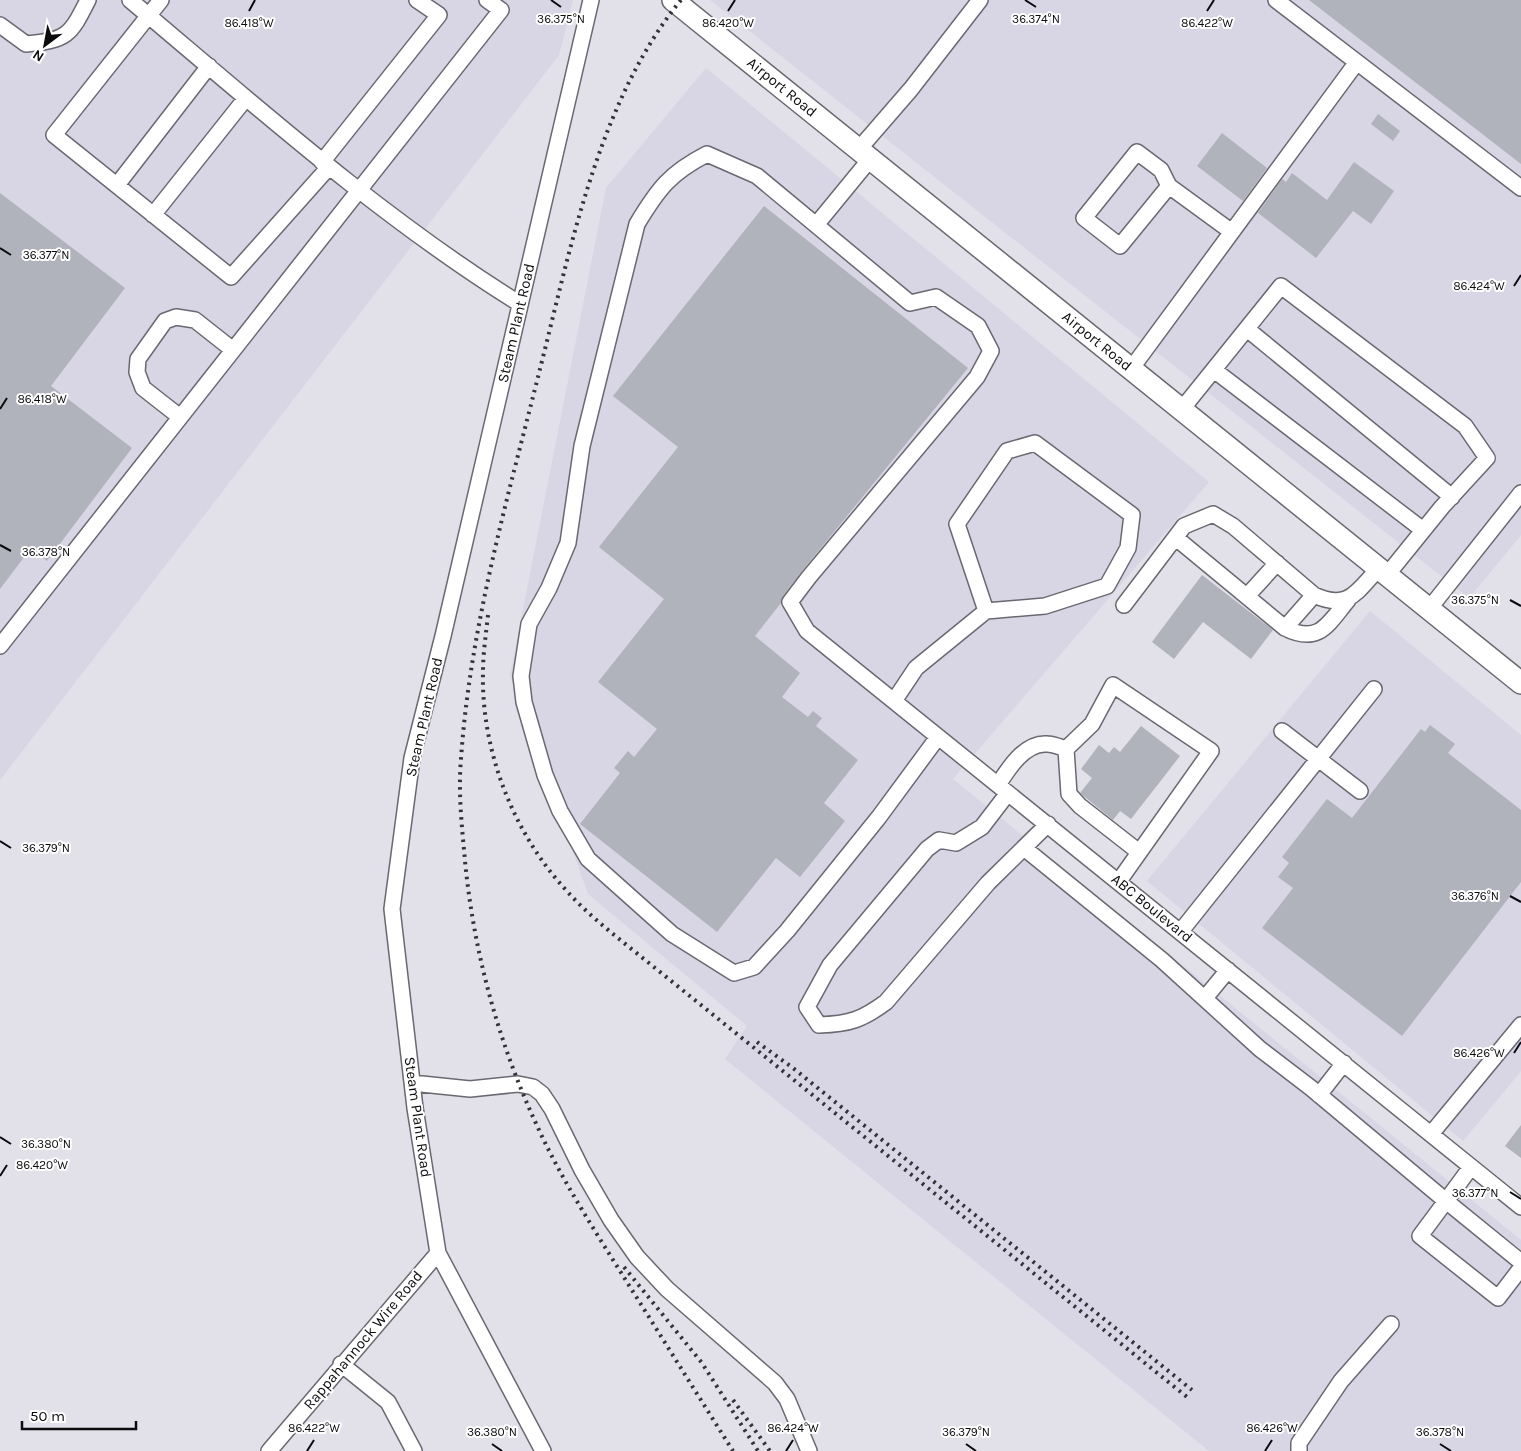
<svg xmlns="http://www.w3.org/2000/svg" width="1521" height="1451" font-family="Karla,sans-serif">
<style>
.built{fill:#d8d5e5}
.building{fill:#b0b3bb}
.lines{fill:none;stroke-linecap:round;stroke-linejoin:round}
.minor-casing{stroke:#6a6870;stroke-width:18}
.highway-casing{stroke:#6a6870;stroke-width:24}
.minor{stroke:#fff;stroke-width:15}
.highway{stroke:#fff;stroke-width:21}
.rail{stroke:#333237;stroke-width:4;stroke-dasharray:2.5 5;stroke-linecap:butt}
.ticks{fill:none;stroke:#0b0b0e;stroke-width:2}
.labels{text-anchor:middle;stroke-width:4;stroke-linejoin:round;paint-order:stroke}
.street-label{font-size:15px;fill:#0b0b0e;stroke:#fff}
.ticks-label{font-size:12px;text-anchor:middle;fill:#0b0b0e;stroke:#fff;stroke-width:4;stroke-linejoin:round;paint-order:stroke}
</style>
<rect width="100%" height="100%" fill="#e2e0e9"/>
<!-- built -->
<path class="built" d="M0 0H573L559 55 0 780Z
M710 0H1521V535L1469 598Z
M706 68 1209 482 953 779 1521 1240V1451H1209L725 1059 747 1026 588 894 510 675 606 188Z
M1370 611 1521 735V1071L1463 1141 1147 881Z"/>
<!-- building -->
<path class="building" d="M1309 0H1521V164Z
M1378 114 1400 131 1393 141 1371 124Z
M1222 133 1267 168 1243 201 1197 166Z
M1354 162 1394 191 1371 224 1353 211 1316 258 1258 213 1282 179 1286 182 1292 173 1327 200Z
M0 193 125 288 51 386 132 448 47 561 31 548 0 589Z
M764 206 968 368 802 571 783 596 781 603 755 636 800 673 782 697 808 717 813 711 822 718 816 726 858 760 824 803 845 821 800 877 776 858 717 932 580 824 620 773 614 768 628 751 634 757 657 729 598 682 664 599 599 547 678 447 613 396Z
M1202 575 1273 630 1251 659 1203 622 1174 659 1152 642Z
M1430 725 1455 744 1448 753 1521 810V882L1402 1036 1262 928 1293 888 1278 877 1289 863 1282 857 1327 799 1352 818 1421 729 1425 732Z
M1141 726 1180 756 1131 819 1120 811 1113 820 1080 793 1092 778 1081 769 1099 745 1109 753 1114 747 1120 752Z
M1521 1125V1158L1505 1146Z"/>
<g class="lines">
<!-- minor casing -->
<g class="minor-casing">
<path id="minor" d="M130 0C256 106 380 217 520 304
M161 0 54 135 231 277 329 167
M1276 0 1521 188
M0 25 26 44C67 40 70 36 88 0
M859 149 911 89 980 0
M322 162 439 15 417 0
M117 185 209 66
M1169 186 1161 170 1137 152 1084 218 1120 246 1169 186 1232 232
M153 215 246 98
M816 225 871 158
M1247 329 1452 497
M1131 369 1357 62
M1214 370 1423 530
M1182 409 1281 286 1465 426 1487 458 1442 507 1387 575
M180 417 143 388 137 372 138 359 165 321 176 317 195 320 233 350
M1176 538 1285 628C1319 645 1328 624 1348 600
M1247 596 1277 563
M1124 605 1184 526 1213 514 1233 526 1314 595C1349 611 1357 591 1379 568
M1429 609 1521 493
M1285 628 1314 595
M0 646 501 10 487 0
M894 701 916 668 986 611 1045 606 1107 586 1128 548 1132 515 1035 443 1007 451 957 524 986 611
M1282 731 1360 791
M938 737 879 817 787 931 754 967 734 973 672 934 588 859 560 811 545 775 524 702 521 676 529 624 549 588 568 543 582 446 637 224C658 189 670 173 707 154L757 176 910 303 936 297 978 326 991 351 977 377 809 577 790 602 807 631 1521 1207
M1066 749 1069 794 1080 806 1139 852
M998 785C1008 769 1025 742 1047 744 1053 744 1060 747 1066 749L1092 724 1113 685 1211 751 1119 881
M1008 793 982 827 956 843 939 840 927 849 830 965 807 1007 819 1025C849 1024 862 1020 886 1002L988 883 1048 824
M1024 848 1162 960 1260 1049 1311 1088 1446 1201 1471 1167
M1181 931 1374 689
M1205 998 1228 970
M412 1083 470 1089 518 1084 533 1087 542 1094 552 1109 582 1170 611 1220 637 1257 667 1289 775 1383 787 1399 809 1451
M1319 1095 1344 1063
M1431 1134 1521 1025
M1521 1262 1446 1201 1420 1236 1498 1298 1521 1268
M341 1364 388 1402 414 1451
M269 1451 438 1253
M543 1451 438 1253 415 1108 392 909 412 758 443 636 591 0
M1299 1451V1443L1341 1381 1391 1324"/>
</g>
<!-- highway casing -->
<g class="highway-casing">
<path id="highway" d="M673 0 1521 683"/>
</g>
<!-- minor -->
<use href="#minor" class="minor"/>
<!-- highway -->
<use href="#highway" class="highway"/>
<!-- rail -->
<path class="rail" d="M681 0C599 100 571 247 540 369 508 497 470 627 461 759 458 793 462 827 465 861 474 954 499 1045 539 1130 563 1182 595 1231 625 1279 661 1336 697 1394 733 1451
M488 615C486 634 483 653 483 672 481 750 513 832 565 889 587 914 613 934 639 955L1187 1397
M757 1042 793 1068 1192 1390
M624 1267 702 1363 758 1451
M733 1400 770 1451"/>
</g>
<!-- ticks -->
<path class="ticks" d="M551 0 561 7M1025 0 1036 7M249 11 255 0M728 11 735 0M1207 11 1214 0M0 248 11 255M1514 286 1521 275M0 409 7 398M0 545 11 551M1510 600 1521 606M0 841 11 848M1510 896 1521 902M1514 1053 1521 1042M0 1137 11 1144M0 1176 7 1165M1510 1192 1521 1199M492 1444 502 1451M966 1444 976 1451M1440 1444 1451 1451M307 1451 314 1440M786 1451 793 1440M1265 1451 1272 1440"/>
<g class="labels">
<!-- street labels -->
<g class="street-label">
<text transform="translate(782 87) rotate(39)" y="5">Airport Road</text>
<text transform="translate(516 323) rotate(-77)" y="5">Steam Plant Road</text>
<text transform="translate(1097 341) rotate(39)" y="5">Airport Road</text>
<text transform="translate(424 717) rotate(-77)" y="5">Steam Plant Road</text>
<text transform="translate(1152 908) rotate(39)" y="5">ABC Boulevard</text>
<text transform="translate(418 1117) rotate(82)" y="5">Steam Plant Road</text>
<text transform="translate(363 1340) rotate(-50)" y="5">Rappahannock Wire Road</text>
</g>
</g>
<g class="ticks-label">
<text x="561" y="23">36.375°N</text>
<text x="1036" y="23">36.374°N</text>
<text x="249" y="27">86.418°W</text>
<text x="728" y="27">86.420°W</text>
<text x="1207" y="27">86.422°W</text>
<text x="46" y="259">36.377°N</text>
<text x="1479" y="290">86.424°W</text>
<text x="42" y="403">86.418°W</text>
<text x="46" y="556">36.378°N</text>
<text x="1475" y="604">36.375°N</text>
<text x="46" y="852">36.379°N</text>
<text x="1475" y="900">36.376°N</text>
<text x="1479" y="1057">86.426°W</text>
<text x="46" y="1148">36.380°N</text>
<text x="42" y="1169">86.420°W</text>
<text x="1475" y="1197">36.377°N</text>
<text x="314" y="1432">86.422°W</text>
<text x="793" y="1432">86.424°W</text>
<text x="1272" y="1432">86.426°W</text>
<text x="492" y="1436">36.380°N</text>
<text x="966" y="1436">36.379°N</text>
<text x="1440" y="1436">36.378°N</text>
</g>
<!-- north arrow -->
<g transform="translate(45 45) rotate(212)" stroke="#ffffff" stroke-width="4" paint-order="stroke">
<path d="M0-4L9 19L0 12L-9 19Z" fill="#0b0b0e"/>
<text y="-8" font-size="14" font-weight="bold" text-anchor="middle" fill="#0b0b0e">N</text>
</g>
<!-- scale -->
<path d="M22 1421v8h114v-8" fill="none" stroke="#0b0b0e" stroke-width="2.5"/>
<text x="30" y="1421" font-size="15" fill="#0b0b0e" stroke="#ffffff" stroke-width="4" paint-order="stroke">50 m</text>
</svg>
